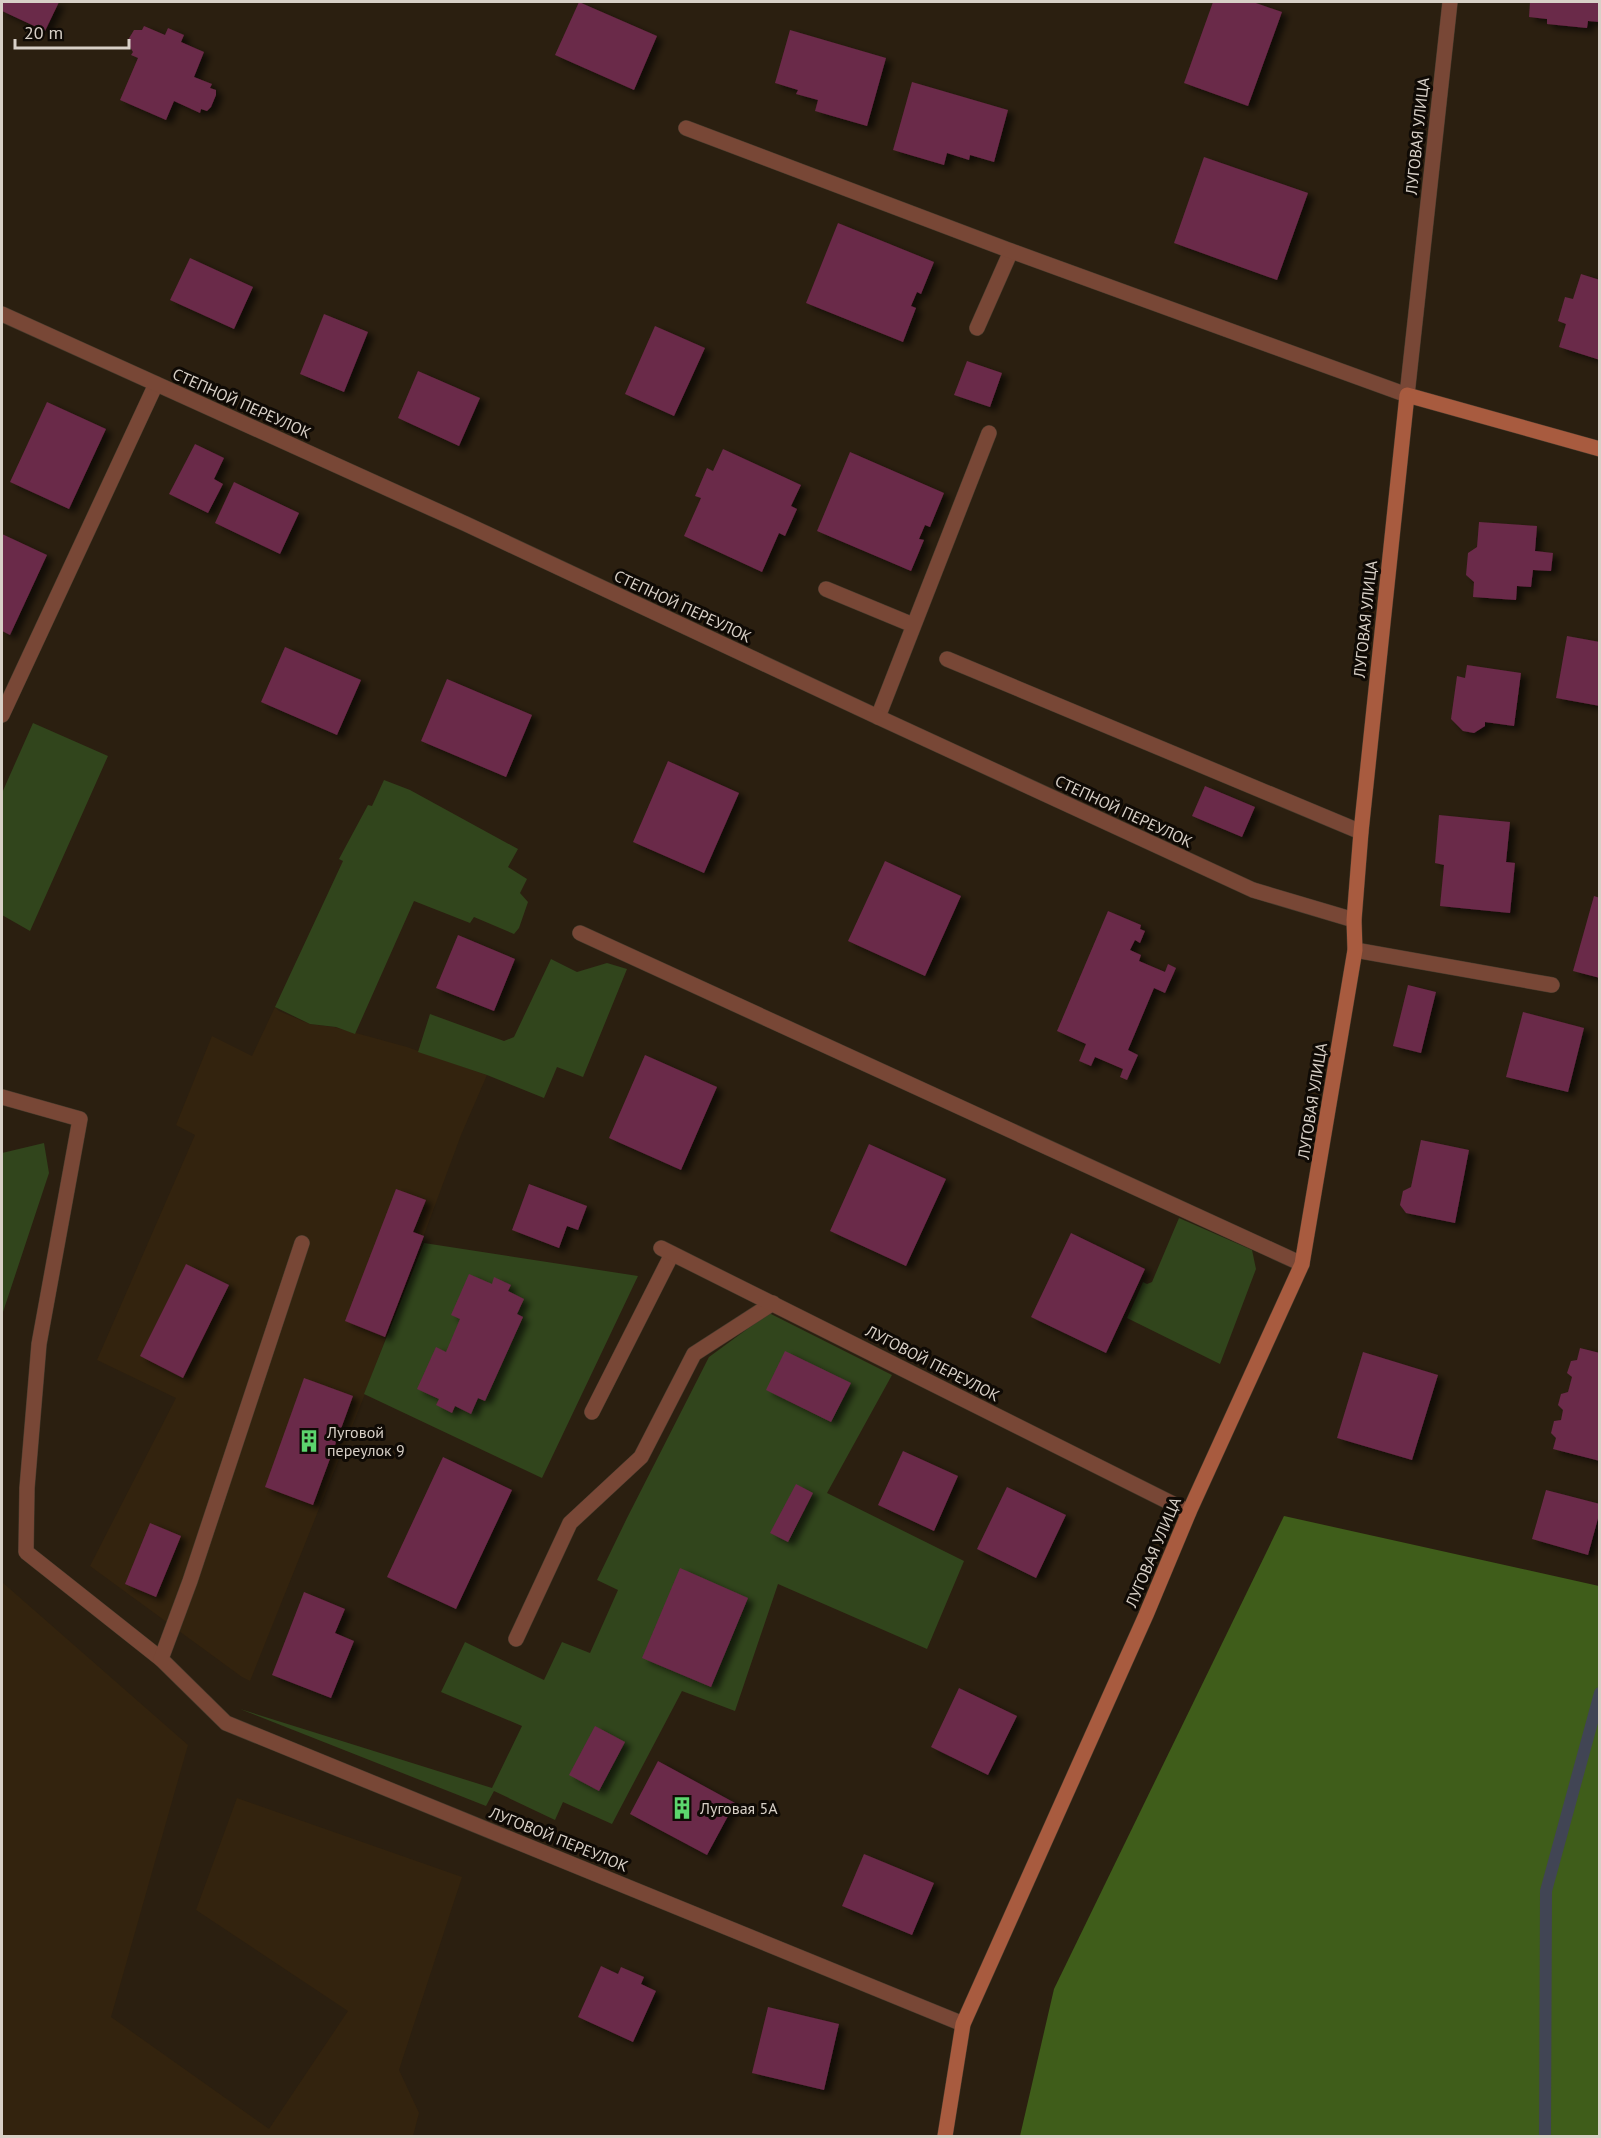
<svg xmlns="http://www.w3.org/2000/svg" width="1601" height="2138" font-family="'PT Sans',sans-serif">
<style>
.built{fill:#33230e}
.green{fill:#31451c}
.forest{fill:#3f5d1a}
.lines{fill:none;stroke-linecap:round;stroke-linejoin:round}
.stream{stroke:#414554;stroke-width:12}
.building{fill:#6a2949;filter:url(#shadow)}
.lane-casing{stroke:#473b2d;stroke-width:16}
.street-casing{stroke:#473b2d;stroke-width:16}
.secondary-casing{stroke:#473b2d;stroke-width:16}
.lane{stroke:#784736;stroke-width:15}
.street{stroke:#784736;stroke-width:15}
.secondary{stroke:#a85b3f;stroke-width:15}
.labels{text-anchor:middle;stroke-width:6;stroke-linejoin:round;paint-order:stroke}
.street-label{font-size:16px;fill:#d8d0c7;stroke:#0f0a05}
.poi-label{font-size:16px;fill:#d8d0c7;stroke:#0f0a05;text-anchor:start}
</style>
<defs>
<filter id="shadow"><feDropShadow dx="6" dy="4" stdDeviation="3" flood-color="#0009"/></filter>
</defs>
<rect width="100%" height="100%" fill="#2b1f10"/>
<!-- built -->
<path class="built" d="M275 1007 279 1011 310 1024 334 1027 407 1047 487 1075 461 1135 365 1394 250 1681 242 1677 90 1566 176 1398 97 1360 195 1135 176 1125 212 1036 252 1056Z
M2 1582 188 1745 111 2017 269 2129 348 2011 196 1910 237 1798 462 1877 399 2070 419 2113 413 2136H2Z"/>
<!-- green -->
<path class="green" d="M33 723 108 756 30 931 2 915V793Z
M384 780 410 790 518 849 508 867 527 879 520 893 528 902 519 928 514 934 474 917 470 923 414 901 355 1034 336 1027 310 1024 275 1007 343 861 339 859 368 805 372 806Z
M551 959 577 972 607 963 627 969 583 1077 557 1067 544 1098 487 1075 418 1052 430 1014 504 1041 514 1037Z
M44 1143 49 1173 2 1315V1153Z
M1179 1218 1252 1250 1256 1269 1220 1364 1127 1318 1143 1282 1147 1284 1152 1282Z
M424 1243 638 1276 542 1478 364 1394Z
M769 1313 892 1375 827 1493 964 1561 927 1649 778 1584 735 1711 682 1691 612 1824 563 1802 555 1820 494 1791 486 1806 240 1709 492 1788 522 1726 441 1692 465 1642 544 1680 562 1642 590 1653 618 1590 597 1580 627 1518 709 1357Z"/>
<!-- forest -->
<path class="forest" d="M1284 1516 1599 1586V2136H1020L1054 1989Z"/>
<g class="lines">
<!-- stream -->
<path class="stream" d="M1545 2136 1546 1891 1600 1693"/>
</g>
<!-- building -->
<path class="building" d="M2 2H59L45 31 2 11Z
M579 2 657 36 634 90 555 55Z
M1213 2H1253L1282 12 1248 106 1184 83Z
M1530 2H1600V22L1588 21 1587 28 1547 24V19L1529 17Z
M144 26 165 35 168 28 184 35 181 42 204 52 194 77 212 84 210 88 216 90V95L211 107 207 111 201 109 200 113 174 101 166 120 120 100 138 58 131 55 133 52 128 44V40L134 30H142Z
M790 30 886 58 867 126 815 111 818 100 796 94 798 90 775 83Z
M912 82 1008 110 994 162 970 155 969 160 947 153 944 165 893 150Z
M1204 157 1308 193 1277 280 1174 243Z
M838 223 934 262 921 294 917 292 911 306 916 308 903 342 806 303Z
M190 258 253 287 234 329 170 300Z
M1581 274 1600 280V360L1559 347 1566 324 1558 321 1565 297 1573 299Z
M324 314 368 332 344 392 300 374Z
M655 326 705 348 674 416 625 394Z
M967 361 1002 373 990 407 954 395Z
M418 371 480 398 459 446 398 418Z
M47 402 106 429 69 509 10 482Z
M195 444 224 458 214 479 223 484 208 513 169 494Z
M723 449 801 485 791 506 797 509 785 536 779 533 762 572 684 536 701 498 695 496 707 468 713 471Z
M850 452 944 493 930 527 925 525 919 539 924 540 911 571 817 531Z
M234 482 299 513 280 554 215 523Z
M1479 522 1537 526 1535 551 1553 553 1551 571 1533 570 1531 587 1517 586 1516 600 1473 597 1474 582 1466 575 1468 553 1477 547Z
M2 534 47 555 10 635 2 631Z
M1567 636 1600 642V706L1556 698Z
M285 647 361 680 337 735 261 702Z
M1467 665 1521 673 1514 726 1485 722V726L1474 733 1463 731 1451 719 1457 676 1465 678Z
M447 679 532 715 506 777 421 741Z
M668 761 739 793 704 873 633 842Z
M1205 786 1255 807 1242 837 1192 816Z
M1439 815 1510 822 1506 862 1515 863 1510 913 1440 906 1444 865 1435 863Z
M885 861 961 896 925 976 848 941Z
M1594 896 1600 898V978L1573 971Z
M1108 911 1141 925 1140 929 1145 931 1140 943 1135 940 1130 950 1141 955 1139 961 1165 972 1168 964 1176 968 1165 993 1154 988 1128 1050 1138 1055 1127 1080 1120 1077 1123 1069 1095 1057 1091 1066 1079 1061 1086 1044 1057 1031Z
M458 935 515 959 494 1011 436 988Z
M1408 985 1436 992 1421 1053 1393 1046Z
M1523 1012 1584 1028 1568 1092 1506 1077Z
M645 1055 717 1087 681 1170 609 1138Z
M1421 1140 1469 1150 1455 1223 1406 1213 1400 1205 1403 1191 1411 1187Z
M869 1144 946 1179 906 1266 830 1231Z
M529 1184 587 1206 578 1230 567 1226 559 1248 512 1230Z
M396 1189 426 1200 413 1232 424 1236 385 1337 345 1321Z
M1071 1233 1145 1269 1106 1353 1031 1317Z
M186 1264 229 1285 183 1378 140 1356Z
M469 1274 492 1284 494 1277 511 1285 508 1291 524 1299 517 1314 523 1317 485 1401 478 1398 471 1414 455 1406 452 1413 436 1405 439 1399 417 1389 436 1347 446 1352 460 1319 451 1315Z
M1580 1348 1600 1353V1461L1553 1449 1556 1438 1551 1433 1554 1421 1561 1420 1563 1410 1558 1405 1561 1394 1568 1392 1572 1377 1567 1373 1571 1361 1577 1360Z
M785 1351 851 1383 831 1422 766 1390Z
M1363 1352 1438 1375 1412 1460 1337 1438Z
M304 1378 353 1396 313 1505 265 1487Z
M903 1451 958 1476 934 1531 878 1505Z
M443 1457 512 1490 456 1609 387 1577Z
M796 1484 813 1493 788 1542 770 1533Z
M1007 1487 1066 1515 1036 1578 977 1549Z
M1546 1490 1600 1504V1511L1588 1555 1532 1539Z
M150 1523 181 1536 156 1597 125 1584Z
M680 1568 748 1598 711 1687 642 1658Z
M304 1592 345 1609 335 1633 354 1641 331 1698 272 1675Z
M959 1688 1017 1716 988 1775 931 1747Z
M595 1726 625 1742 599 1791 569 1775Z
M658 1761 735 1803 707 1855 630 1814Z
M864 1854 934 1883 912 1935 842 1906Z
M601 1966 618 1974 621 1967 644 1977 641 1984 656 1991 633 2042 578 2017Z
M768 2007 839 2024 824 2090 752 2073Z"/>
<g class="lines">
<!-- lane casing -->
<g class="lane-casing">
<path id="lane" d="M977 328 1011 251
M826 589 913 625
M947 659 1361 832
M2 715 156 384
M878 717 989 433
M1355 950 1552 985
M2 1097 80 1119 39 1344 27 1488 26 1552 161 1659
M592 1412 672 1254
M516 1639 570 1523 641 1457 694 1354 773 1303"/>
</g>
<!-- street casing -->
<g class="street-casing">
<path id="street" d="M686 128 1011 251 1407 395 1450 2
M2 314 466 524 878 717 1253 890 1354 920
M580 933 1302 1264
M302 1243 190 1581 161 1659 226 1723 963 2024
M661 1248 1189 1512"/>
</g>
<!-- secondary casing -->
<g class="secondary-casing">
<path id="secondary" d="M945 2136 963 2024 1146 1615 1189 1512 1302 1264 1355 950 1354 920 1361 832 1407 395 1600 449"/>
</g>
<!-- lane -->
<use href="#lane" class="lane"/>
<!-- street -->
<use href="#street" class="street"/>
<!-- secondary -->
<use href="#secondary" class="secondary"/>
</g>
<!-- icons -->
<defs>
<g id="building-bare" transform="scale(1.8)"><path d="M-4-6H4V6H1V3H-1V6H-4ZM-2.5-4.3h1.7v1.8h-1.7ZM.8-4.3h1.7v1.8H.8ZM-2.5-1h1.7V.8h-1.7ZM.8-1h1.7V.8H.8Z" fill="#5cd56d" stroke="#0f0a05" stroke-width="2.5" paint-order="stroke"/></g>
</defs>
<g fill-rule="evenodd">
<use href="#building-bare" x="309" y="1441"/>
<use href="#building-bare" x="682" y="1808"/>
</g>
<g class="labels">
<!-- street labels -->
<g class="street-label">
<text transform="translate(1417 136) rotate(-84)" y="6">ЛУГОВАЯ УЛИЦА</text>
<text transform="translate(242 403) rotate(24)" y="6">СТЕПНОЙ ПЕРЕУЛОК</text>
<text transform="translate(683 606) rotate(25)" y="6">СТЕПНОЙ ПЕРЕУЛОК</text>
<text transform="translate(1365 619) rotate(-84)" y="6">ЛУГОВАЯ УЛИЦА</text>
<text transform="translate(1124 811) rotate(25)" y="6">СТЕПНОЙ ПЕРЕУЛОК</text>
<text transform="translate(1312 1101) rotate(-81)" y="6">ЛУГОВАЯ УЛИЦА</text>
<text transform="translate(933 1363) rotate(27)" y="6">ЛУГОВОЙ ПЕРЕУЛОК</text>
<text transform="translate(1153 1552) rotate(-67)" y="6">ЛУГОВАЯ УЛИЦА</text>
<text transform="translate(559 1839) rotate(22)" y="6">ЛУГОВОЙ ПЕРЕУЛОК</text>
</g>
<!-- poi labels -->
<g class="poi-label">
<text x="327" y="1438">Луговой<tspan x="327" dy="18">переулок 9</tspan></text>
<text x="700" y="1814">Луговая 5А</text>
</g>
</g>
<!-- border -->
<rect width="1601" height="2138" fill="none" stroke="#d8d0c7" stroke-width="6"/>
<!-- scale -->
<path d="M15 39v9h114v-9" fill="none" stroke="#d8d0c7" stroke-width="3"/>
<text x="24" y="39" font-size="18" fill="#d8d0c7" stroke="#0f0a05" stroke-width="4.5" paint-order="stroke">20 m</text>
</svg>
